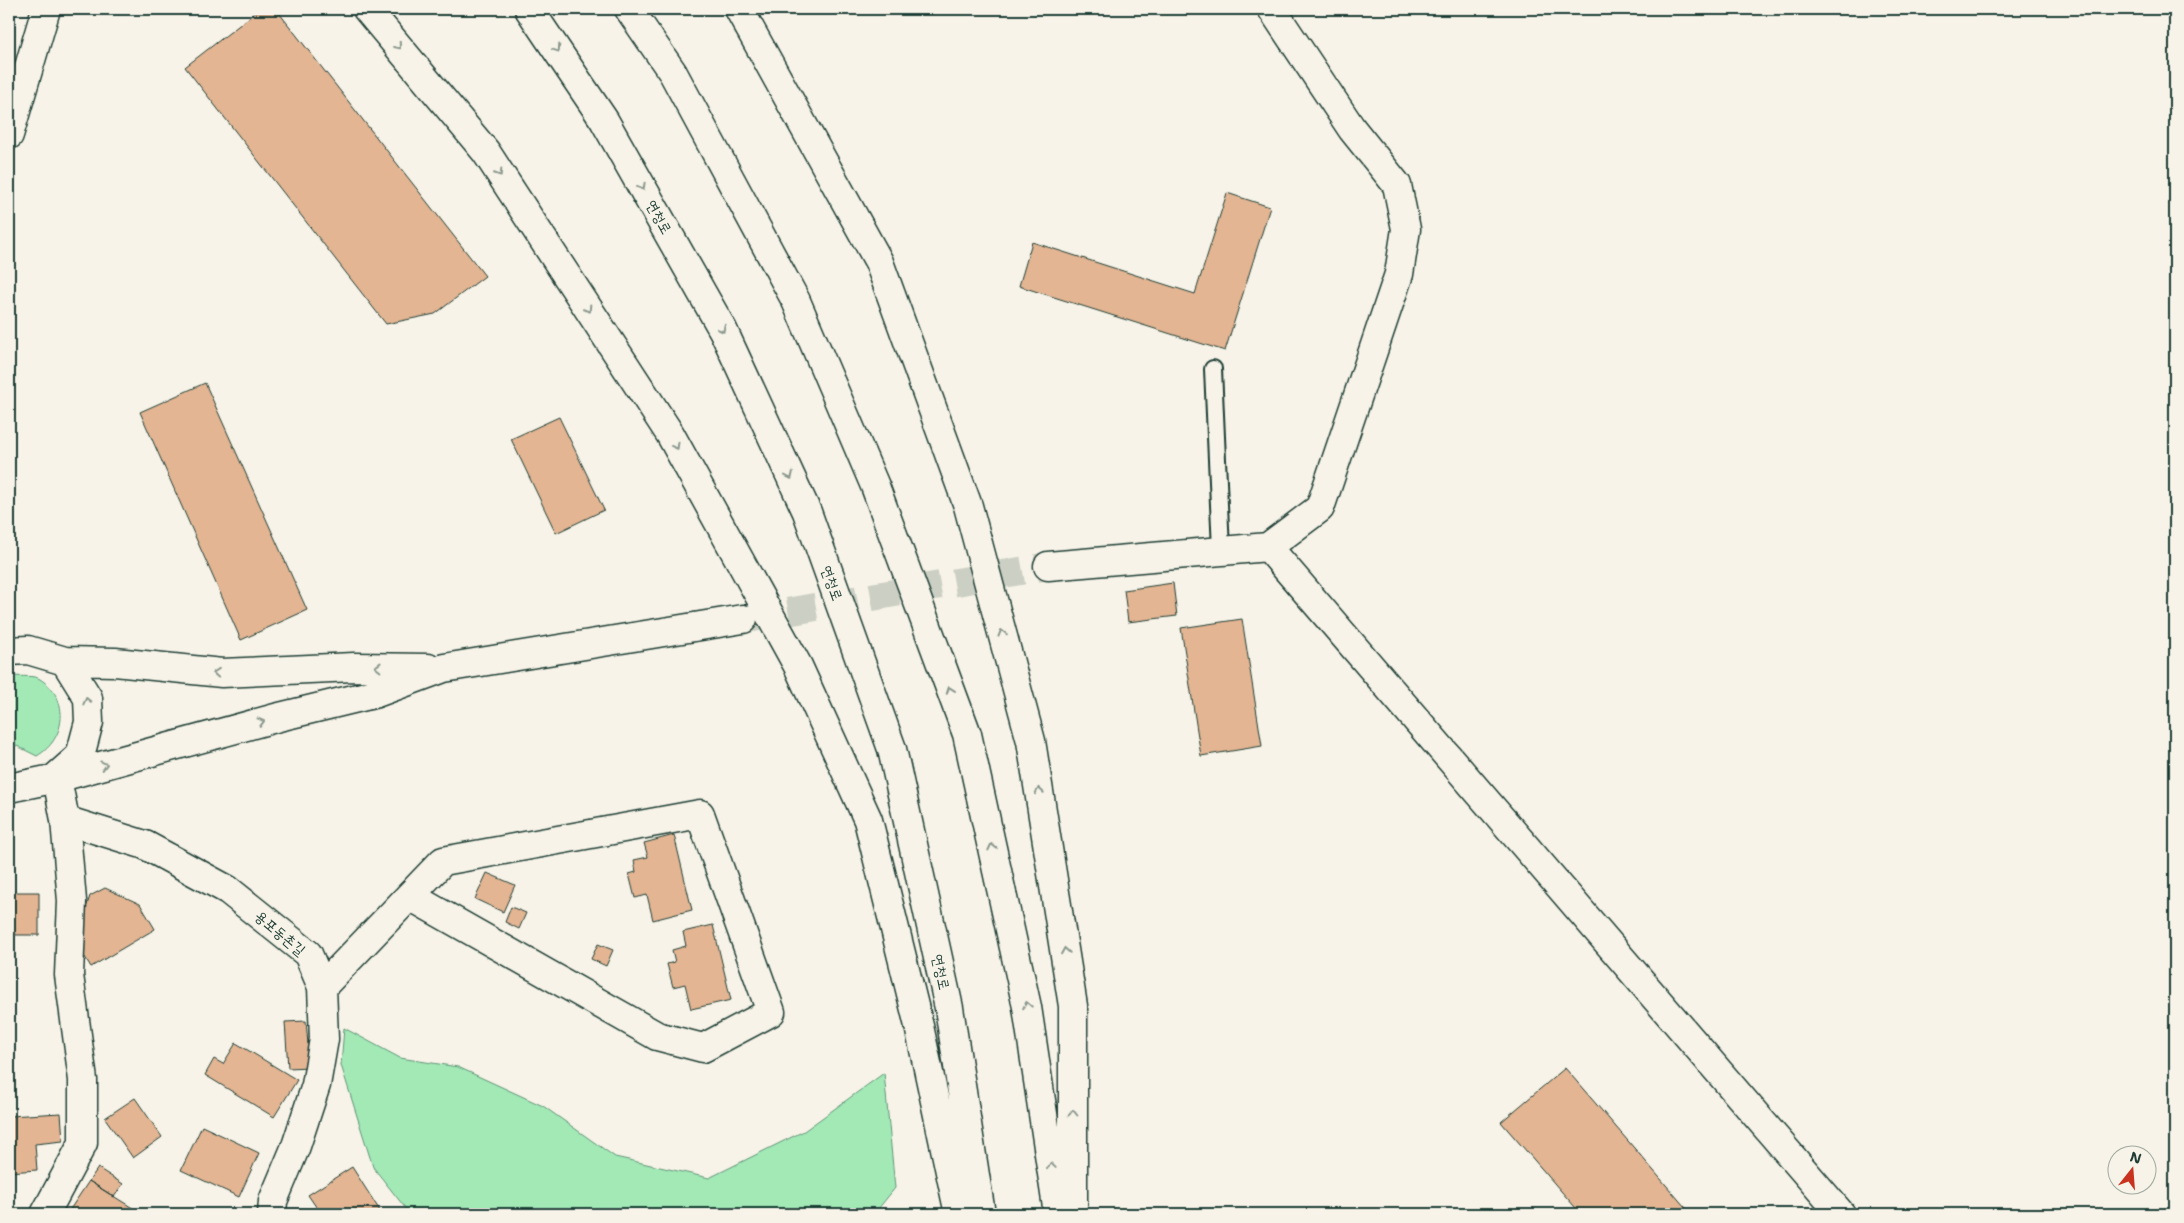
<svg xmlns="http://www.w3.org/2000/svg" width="2184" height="1223" font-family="'Shantell Sans','Poor Story',sans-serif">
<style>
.green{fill:#a2e9b6;stroke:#609375}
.building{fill:#e3b593;stroke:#1f3d34}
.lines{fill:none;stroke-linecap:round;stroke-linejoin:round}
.tertiary-tunnel{stroke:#cccfc4;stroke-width:28;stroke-dasharray:28 14;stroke-linecap:butt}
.service-casing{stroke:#1f3d34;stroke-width:20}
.minor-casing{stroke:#1f3d34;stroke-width:31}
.tertiary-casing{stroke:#1f3d34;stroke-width:31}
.trunk-casing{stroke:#1f3d34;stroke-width:31}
.service{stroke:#f7f3e8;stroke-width:16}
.minor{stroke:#f7f3e8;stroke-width:28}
.tertiary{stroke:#f7f3e8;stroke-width:28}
.trunk{stroke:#f7f3e8;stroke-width:28}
.oneway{stroke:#8b988e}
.labels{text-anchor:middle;stroke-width:4;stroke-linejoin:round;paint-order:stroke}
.street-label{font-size:15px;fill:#1f3d34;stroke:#f7f3e8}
</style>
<rect width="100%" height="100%" fill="#f7f3e8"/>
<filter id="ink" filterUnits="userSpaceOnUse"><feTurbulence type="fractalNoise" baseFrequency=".02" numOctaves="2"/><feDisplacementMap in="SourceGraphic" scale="10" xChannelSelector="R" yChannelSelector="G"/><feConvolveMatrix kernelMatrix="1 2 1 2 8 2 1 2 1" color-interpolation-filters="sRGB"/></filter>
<g filter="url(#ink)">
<!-- green -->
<path class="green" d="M14 676C21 677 34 675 40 679 71 699 66 739 37 756L9 742V677Z
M344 1028 400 1058 458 1067 543 1106 615 1157 709 1178 804 1131 884 1073 895 1188 874 1214H410L373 1167 341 1065Z"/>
<!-- building -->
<path class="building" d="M260 9H276L485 276 435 314 386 324 185 67Z
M1227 193 1270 207 1225 351 1019 286 1032 242 1195 294Z
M205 383 307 610 241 640 140 412Z
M559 417 604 510 556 533 511 439Z
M1173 583 1177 616 1128 622 1124 590Z
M1242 619 1262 746 1201 756 1181 628Z
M674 835 692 910 653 920 647 895 635 898 629 874 636 872 634 860 648 857 644 843Z
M487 873 515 885 503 912 475 899Z
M105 888 140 904 155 929 91 967 75 941 90 896Z
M9 892H39V935H11L12 963H9Z
M511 907 526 913 519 929 505 922Z
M713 925 731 1000 691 1009 685 984 673 987 667 964 675 962 672 950 686 946 683 932Z
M598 944 613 950 606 966 591 959Z
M306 1021 310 1067 288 1068 285 1022Z
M236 1043 297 1080 274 1117 205 1075 214 1059 223 1064Z
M1565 1068 1691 1214H1581L1501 1122Z
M135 1098 162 1137 133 1158 105 1118Z
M61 1113 63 1141 35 1144 37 1170 9 1172V1116Z
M202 1126 259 1153 239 1197 181 1170Z
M352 1167 382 1214H332L330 1211 321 1214 308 1195Z
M98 1168 123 1184 114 1197 89 1181Z
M89 1181 139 1212 137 1214H67Z"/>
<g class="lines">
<!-- tertiary-tunnel -->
<path class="tertiary-tunnel" d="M747 619 1048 566"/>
<!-- service casing -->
<g class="service-casing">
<path id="service" d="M1213 369 1221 550"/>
</g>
<!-- minor casing -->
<g class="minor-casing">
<path id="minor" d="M1268 547 1841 1214
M1048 566 1268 547 1320 508 1399 274 1406 229 1397 185 1352 129 1272 9
M65 820 145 845 228 890 308 954 322 987 324 1039 316 1085 296 1146 273 1201 272 1214
M322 987 443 861 700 814 771 1012 703 1048 657 1036 410 896
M45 1214 83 1143V1080L69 975 72 901 65 820 57 778"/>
</g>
<!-- tertiary casing -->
<g class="tertiary-casing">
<path id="tertiary" d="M9 135 46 9
M9 651 28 650 65 661 88 698 89 722 80 756 55 778
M65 661 115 662 222 673 354 667 428 668
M9 788 57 778 279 717 374 694 444 668 743 619"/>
</g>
<!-- trunk casing -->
<g class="trunk-casing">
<path id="trunk" d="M367 9 486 152 670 434 798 666 868 820 919 1026 959 1214
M529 9 604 120 723 330 807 512 892 749 949 1008 981 1214
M629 9 673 73 796 301 875 486 967 734 1027 1007 1058 1214
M739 9 879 262 968 506 1031 741 1073 1006V1214"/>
</g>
<!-- service -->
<use href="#service" class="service"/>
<!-- minor -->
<use href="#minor" class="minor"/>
<!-- tertiary -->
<use href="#tertiary" class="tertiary"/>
<!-- trunk -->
<use href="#trunk" class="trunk"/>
</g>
<!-- one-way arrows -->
<defs><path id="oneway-chevron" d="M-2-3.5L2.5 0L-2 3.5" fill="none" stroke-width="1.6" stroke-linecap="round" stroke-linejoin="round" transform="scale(1.25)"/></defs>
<g class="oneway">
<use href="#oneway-chevron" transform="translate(398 46) rotate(50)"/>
<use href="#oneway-chevron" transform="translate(557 49) rotate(56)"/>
<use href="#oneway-chevron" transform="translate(499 173) rotate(57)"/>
<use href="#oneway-chevron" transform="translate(642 187) rotate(61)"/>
<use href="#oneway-chevron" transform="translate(588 309) rotate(57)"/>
<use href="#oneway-chevron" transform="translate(722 329) rotate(62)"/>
<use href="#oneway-chevron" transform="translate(676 446) rotate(61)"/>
<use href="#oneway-chevron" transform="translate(790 476) rotate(65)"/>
<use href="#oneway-chevron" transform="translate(1002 633) rotate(-105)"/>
<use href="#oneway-chevron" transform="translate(378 667) rotate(-179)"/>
<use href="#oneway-chevron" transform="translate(216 673) rotate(-175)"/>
<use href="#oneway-chevron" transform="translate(950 690) rotate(-110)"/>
<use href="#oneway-chevron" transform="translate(87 701) rotate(-103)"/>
<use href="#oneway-chevron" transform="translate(261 722) rotate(-15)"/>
<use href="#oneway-chevron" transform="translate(104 765) rotate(-15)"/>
<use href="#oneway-chevron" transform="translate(1039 791) rotate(-99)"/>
<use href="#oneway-chevron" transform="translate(992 847) rotate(-103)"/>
<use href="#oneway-chevron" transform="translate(1065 951) rotate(-99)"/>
<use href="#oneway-chevron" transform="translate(1027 1005) rotate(-101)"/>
<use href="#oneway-chevron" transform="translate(1073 1113) rotate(-90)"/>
<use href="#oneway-chevron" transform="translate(1051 1166) rotate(-98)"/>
</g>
</g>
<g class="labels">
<!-- street labels -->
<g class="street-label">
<text transform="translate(659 217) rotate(61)" y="5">연청로</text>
<text transform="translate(832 583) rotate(70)" y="5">연청로</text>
<text transform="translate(280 933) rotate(40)" y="5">용포동촌길</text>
<text transform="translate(941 972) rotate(78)" y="5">연청로</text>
</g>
</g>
<!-- margin -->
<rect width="2184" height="1223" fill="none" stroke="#f7f3e8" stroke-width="30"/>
<rect x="15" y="15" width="2154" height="1193" fill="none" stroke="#1f3d34" stroke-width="2" filter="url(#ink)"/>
<!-- north arrow -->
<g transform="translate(2132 1170) rotate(17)"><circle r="24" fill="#f7f3e8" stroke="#a1aaa0"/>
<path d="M0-4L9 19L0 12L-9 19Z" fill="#c8321e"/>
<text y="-8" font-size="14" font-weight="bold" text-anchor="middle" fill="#1f3d34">N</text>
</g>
</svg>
